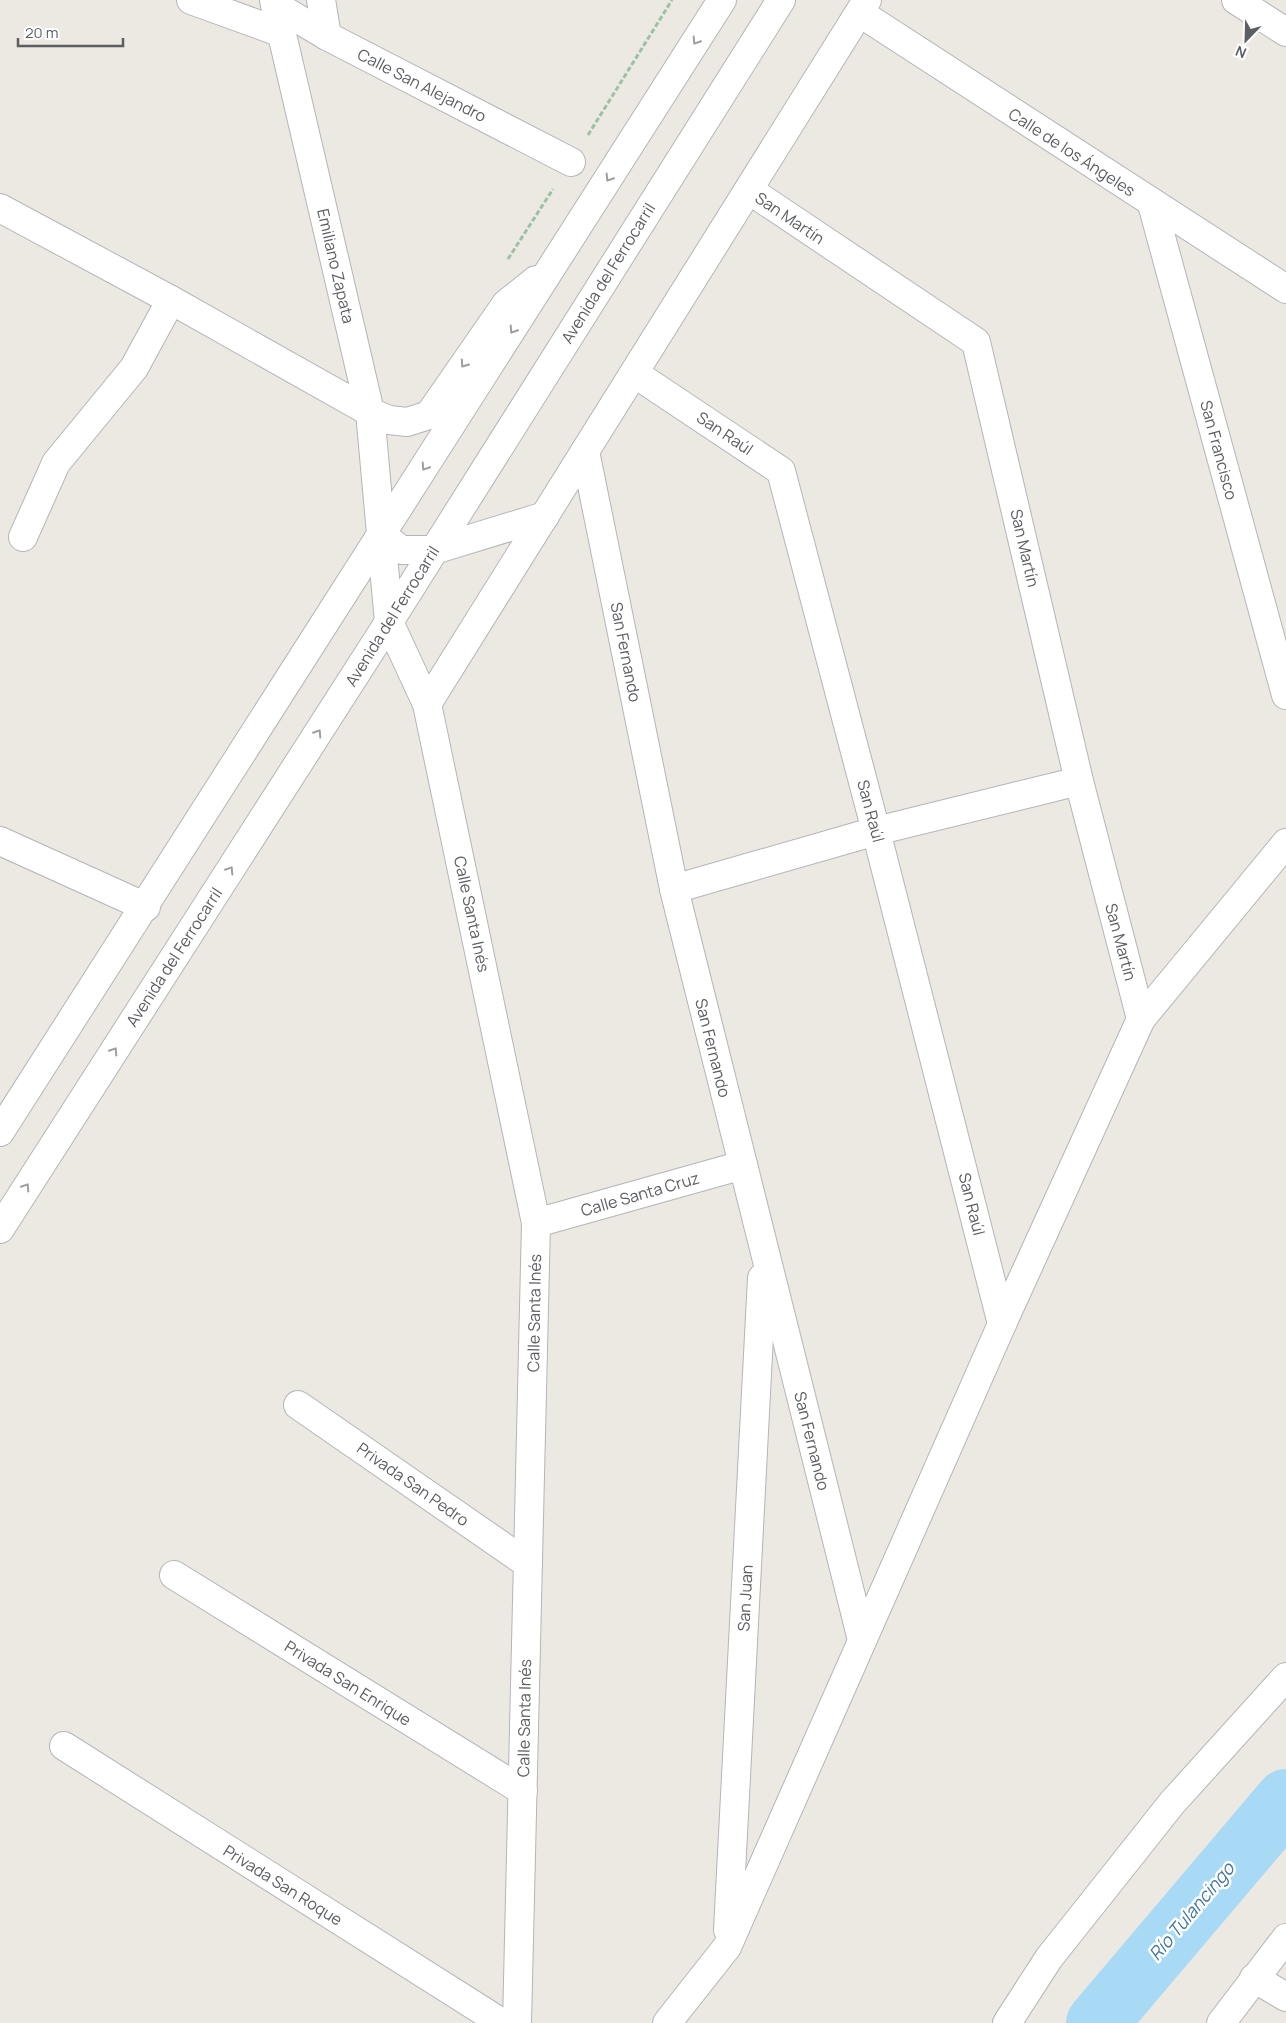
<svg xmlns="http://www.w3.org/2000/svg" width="1286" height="2023" font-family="Manrope,sans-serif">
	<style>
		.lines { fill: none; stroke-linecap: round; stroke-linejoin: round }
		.river { stroke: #a8daf6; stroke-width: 62 }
		.minor-casing { stroke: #b3b5b8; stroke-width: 30 }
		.path { stroke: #9bc2a3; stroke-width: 3; stroke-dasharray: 5 2.5; stroke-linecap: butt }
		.minor { stroke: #fff; stroke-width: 28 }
		.oneway { stroke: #9d9ea1 }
		.labels { text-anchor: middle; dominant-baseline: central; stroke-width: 5; stroke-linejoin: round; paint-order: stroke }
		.street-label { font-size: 16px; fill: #5b5e62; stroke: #fff }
		.water-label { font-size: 18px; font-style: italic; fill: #45769e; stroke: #fff }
	</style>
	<rect width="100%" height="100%" fill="#ece9e2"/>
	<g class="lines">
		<polyline class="river" points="1097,2023 1286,1800"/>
		<g class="minor-casing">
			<g id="minor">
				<polyline points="191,0 282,33"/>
				<polyline points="274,0 370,412 389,622 427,704 536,1223 517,2023"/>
				<polyline points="321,0 327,36"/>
				<polyline points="1236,0 1286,32"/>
				<polyline points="275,5 327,36 571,162"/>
				<polyline points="860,13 1286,289"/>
				<polyline points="749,190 976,342 1079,781 1141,1019"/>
				<polyline points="1152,204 1286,695"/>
				<polyline points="0,208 171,300 370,412 389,420 407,422 429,415 506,304 536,280"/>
				<polyline points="634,373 781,471 876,831 1002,1324"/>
				<polyline points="585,451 674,889 862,1640"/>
				<polyline points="381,534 401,550 434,550 545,516"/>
				<polyline points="23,537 56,463 134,368 171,300"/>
				<polyline points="427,704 867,0"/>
				<polyline points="0,841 146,907"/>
				<polyline points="674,889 876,831 1079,781"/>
				<polyline points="0,1132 722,0"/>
				<polyline points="536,1223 743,1165"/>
				<polyline points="0,1229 389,622 781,0"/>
				<polyline points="298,1405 528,1564"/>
				<polyline points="174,1575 523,1791"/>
				<polyline points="64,1746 502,2023"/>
				<polyline points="728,1930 762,1278"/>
				<polyline points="1254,1978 1286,1997"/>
				<polyline points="667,2023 727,1947 1002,1324 1141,1019 1286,843"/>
				<polyline points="1007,2023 1049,1958 1172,1803 1286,1677"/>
				<polyline points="1221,2023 1286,1938"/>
			</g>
		</g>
		<g class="path">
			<polyline points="588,135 672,0"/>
			<polyline points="508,259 553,189"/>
		</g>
		<use href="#minor" class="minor"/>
	</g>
	<defs><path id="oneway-chevron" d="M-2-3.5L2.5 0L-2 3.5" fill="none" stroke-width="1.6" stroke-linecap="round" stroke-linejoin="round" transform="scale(1.25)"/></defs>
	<g class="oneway">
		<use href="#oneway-chevron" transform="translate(696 41) rotate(123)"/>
		<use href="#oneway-chevron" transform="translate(609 178) rotate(122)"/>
		<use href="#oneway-chevron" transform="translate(513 330) rotate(123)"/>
		<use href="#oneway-chevron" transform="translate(464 364) rotate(125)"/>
		<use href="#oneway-chevron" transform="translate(425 467) rotate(123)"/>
		<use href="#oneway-chevron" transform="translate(318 733) rotate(-57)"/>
		<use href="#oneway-chevron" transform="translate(230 870) rotate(-57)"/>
		<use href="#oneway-chevron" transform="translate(114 1051) rotate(-57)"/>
		<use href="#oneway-chevron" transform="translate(26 1187) rotate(-57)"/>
	</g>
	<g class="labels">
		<g class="street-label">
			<text transform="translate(422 85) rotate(27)">Calle San Alejandro</text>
			<text transform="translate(1072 152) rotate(33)">Calle de los Ángeles</text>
			<text transform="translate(790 218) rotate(34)">San Martín</text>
			<text transform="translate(336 266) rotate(77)">Emiliano Zapata</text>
			<text transform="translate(608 273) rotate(-58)">Avenida del Ferrocarril</text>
			<text transform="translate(725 433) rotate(34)">San Raúl</text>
			<text transform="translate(1219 450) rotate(75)">San Francisco</text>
			<text transform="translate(1025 548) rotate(77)">San Martín</text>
			<text transform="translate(392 616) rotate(-58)">Avenida del Ferrocarril</text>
			<text transform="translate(626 652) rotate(79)">San Fernando</text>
			<text transform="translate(871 811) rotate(75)">San Raúl</text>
			<text transform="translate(472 914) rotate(78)">Calle Santa Inés</text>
			<text transform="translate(1121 942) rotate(75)">San Martín</text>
			<text transform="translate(174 957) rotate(-57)">Avenida del Ferrocarril</text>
			<text transform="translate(713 1048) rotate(76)">San Fernando</text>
			<text transform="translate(640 1194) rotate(-16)">Calle Santa Cruz</text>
			<text transform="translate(972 1204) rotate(76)">San Raúl</text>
			<text transform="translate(534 1313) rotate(-89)">Calle Santa Inés</text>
			<text transform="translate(812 1441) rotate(76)">San Fernando</text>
			<text transform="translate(413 1484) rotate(35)">Privada San Pedro</text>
			<text transform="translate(745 1598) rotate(-87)">San Juan</text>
			<text transform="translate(348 1683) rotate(32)">Privada San Enrique</text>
			<text transform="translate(524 1718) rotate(-89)">Calle Santa Inés</text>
			<text transform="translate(283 1885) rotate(32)">Privada San Roque</text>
		</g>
		<g class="water-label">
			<text transform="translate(1191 1911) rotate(-50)">Río Tulancingo</text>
		</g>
	</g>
	<g transform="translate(1246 40) rotate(203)" stroke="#ffffff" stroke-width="4" paint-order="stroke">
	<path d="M0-4L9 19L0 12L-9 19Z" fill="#5b5e62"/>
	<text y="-8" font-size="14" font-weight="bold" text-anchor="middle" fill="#5b5e62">N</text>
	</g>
	<path d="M18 38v8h105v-8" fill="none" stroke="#5b5e62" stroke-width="2.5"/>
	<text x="25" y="38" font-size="15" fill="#5b5e62" stroke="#ffffff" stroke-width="4" paint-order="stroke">20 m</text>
</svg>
